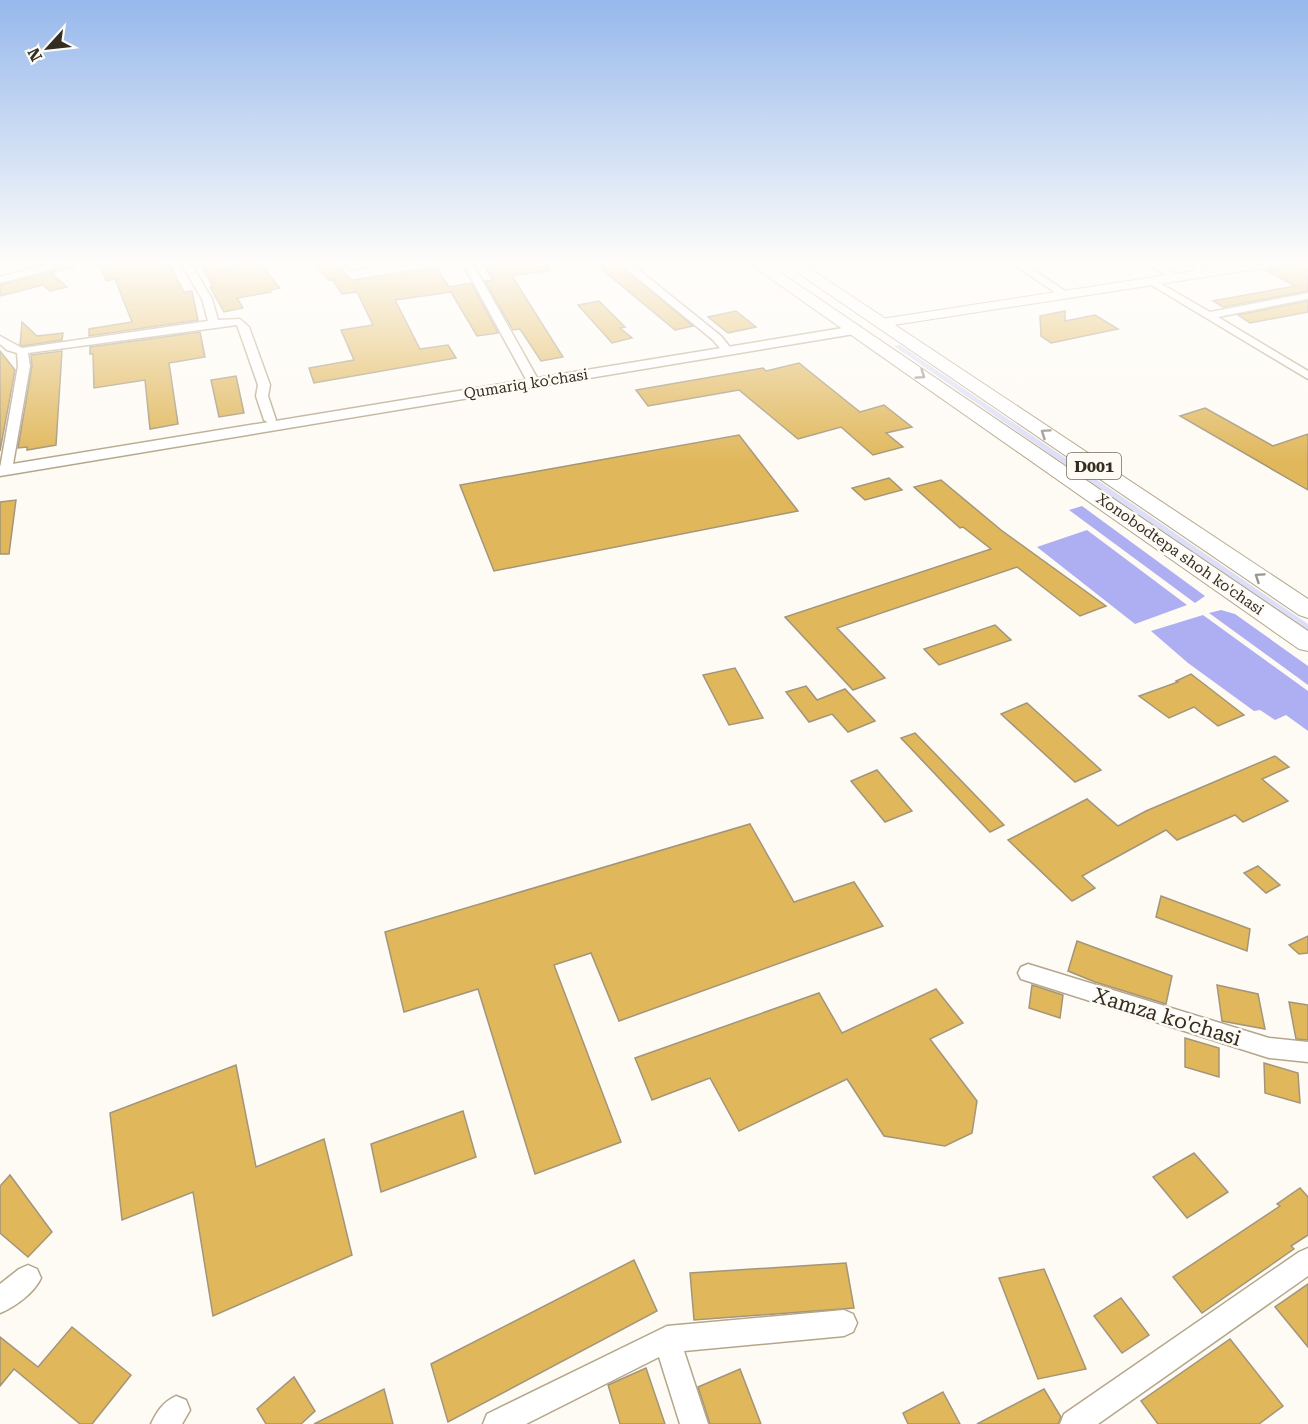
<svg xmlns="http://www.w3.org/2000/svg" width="1308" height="1424" font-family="'Roboto Serif',serif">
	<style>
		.green { fill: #dddef7 }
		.forest { fill: #aeaff3 }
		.building { fill: #e0b75b; stroke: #a39579; stroke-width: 1.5 }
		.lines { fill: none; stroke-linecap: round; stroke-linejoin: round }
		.minor-casing { stroke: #b4a68a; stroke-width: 3 }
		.tertiary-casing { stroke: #b4a68a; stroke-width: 2 }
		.secondary-casing { stroke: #b4a68a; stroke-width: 3 }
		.trunk-casing { stroke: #b4a68a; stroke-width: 2 }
		.minor { fill: #fff; fill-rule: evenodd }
		.tertiary { fill: #fff; fill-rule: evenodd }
		.secondary { fill: #fff; fill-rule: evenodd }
		.trunk { fill: #fff; fill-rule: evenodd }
		.oneway { stroke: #9a9690 }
		.labels { text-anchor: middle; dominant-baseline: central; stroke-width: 5; stroke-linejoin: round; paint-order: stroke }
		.far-street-label { font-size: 15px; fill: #342e22; stroke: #fefbf5 }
		.shield { fill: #fefbf5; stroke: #716c61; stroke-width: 1.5 }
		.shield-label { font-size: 16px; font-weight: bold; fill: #342e22 }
		.near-street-label { font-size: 21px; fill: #342e22; stroke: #fefbf5 }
	</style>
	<rect width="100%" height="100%" fill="#fefbf5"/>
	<polygon class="green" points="900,345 1308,624 1308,633 894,346"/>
	<g class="forest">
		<polygon points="1082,506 1205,596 1195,603 1069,510"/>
		<polygon points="1087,530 1187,605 1135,624 1037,547"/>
		<polygon points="1221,610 1235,614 1308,666 1308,685 1209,613"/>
		<polygon points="1203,615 1308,691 1308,731 1286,715 1275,720 1260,710 1254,711 1188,663 1151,631"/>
	</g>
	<g class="building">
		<polygon points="51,262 73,262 74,267 51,273 67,287 50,291 43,285 0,296 0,285 54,271 57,267"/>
		<polygon points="98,262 168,262 184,292 192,291 198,320 89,336 89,329 132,322 115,279 106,281"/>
		<polygon points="200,262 220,262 221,270 259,262 280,288 270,290 271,292 237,298 243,308 224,312 210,287 213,287"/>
		<polygon points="325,262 334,262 352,280 436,267 449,287 471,283 498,333 477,336 451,292 395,300 420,349 448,345 456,358 314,383 309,368 354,360 341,330 373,325 357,292 342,294 333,280 329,280 315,266 326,264"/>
		<polygon points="482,262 549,262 550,270 512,276 563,357 541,361 520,329 513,330 485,281 493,280"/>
		<polygon points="593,262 616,262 693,326 675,330"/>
		<polygon points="1308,263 1308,291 1223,307 1213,301 1295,286 1266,270"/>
		<polygon points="599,301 625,327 620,328 632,338 612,343 578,305"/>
		<polygon points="1308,301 1308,312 1250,323 1238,315"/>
		<polygon points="736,311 756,327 728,333 708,317"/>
		<polygon points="1065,311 1065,321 1095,315 1118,329 1051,343 1041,336 1040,316"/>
		<polygon points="22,322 37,336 63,333 62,340 22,346 20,345"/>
		<polygon points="200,332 205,357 169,363 178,424 150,429 145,380 94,388 93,354 90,354 90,347"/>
		<polygon points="0,351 15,370 0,451"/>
		<polygon points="62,351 56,445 27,450 27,447 18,448 32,366 31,355"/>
		<polygon points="799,363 860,412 884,405 912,427 886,433 903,447 873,455 841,427 798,439 739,390 648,406 636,390 763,368 766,371"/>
		<polygon points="236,376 244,413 219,417 211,380"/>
		<polygon points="1205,408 1273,446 1308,434 1308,490 1180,416"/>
		<polygon points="739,435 798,511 494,571 460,485"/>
		<polygon points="889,478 902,490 865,500 852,488"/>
		<polygon points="941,480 1001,530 1106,606 1080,616 1017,567 837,628 885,678 853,690 785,617 991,549 963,527 960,528 914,487"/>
		<polygon points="16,500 9,554 0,554 0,502"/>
		<polygon points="995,625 1011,640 939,665 924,649"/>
		<polygon points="735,668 763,718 729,725 703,675"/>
		<polygon points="1191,674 1244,715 1218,726 1194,707 1169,718 1139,696 1178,682 1176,681"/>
		<polygon points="806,686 817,700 845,689 875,721 848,732 832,714 809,722 786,692"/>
		<polygon points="1027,703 1101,770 1075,782 1001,714"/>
		<polygon points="915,733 1004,825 990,832 901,738"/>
		<polygon points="1275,756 1289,767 1262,779 1288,801 1243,822 1235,815 1177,840 1166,830 1082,876 1095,888 1072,901 1008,840 1087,799 1118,826 1146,811"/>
		<polygon points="877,770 912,811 885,822 851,781"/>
		<polygon points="750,824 794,902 854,882 883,926 619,1021 591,953 554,965 621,1142 535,1174 478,989 404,1012 385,932"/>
		<polygon points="1258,866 1280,885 1266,893 1244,873"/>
		<polygon points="1161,896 1250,929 1247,951 1156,917"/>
		<polygon points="1308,936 1308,953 1299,954 1289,945"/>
		<polygon points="1077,941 1172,976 1166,1004 1095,982 1068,971"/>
		<polygon points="1032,985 1063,995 1060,1018 1029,1008"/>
		<polygon points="1217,985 1258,994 1265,1029 1222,1021"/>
		<polygon points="936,989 963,1023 930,1039 977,1101 972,1133 945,1146 884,1136 847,1079 739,1131 710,1078 652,1100 635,1058 819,993 842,1033"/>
		<polygon points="1289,1002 1308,1005 1308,1040 1296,1039"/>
		<polygon points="1185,1038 1219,1048 1219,1077 1185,1067"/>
		<polygon points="1264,1063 1298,1073 1300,1103 1265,1093"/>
		<polygon points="236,1065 256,1167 324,1139 352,1255 213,1316 193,1192 122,1220 110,1113"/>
		<polygon points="463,1111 476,1157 381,1192 371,1144"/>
		<polygon points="1194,1153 1228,1192 1187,1218 1153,1177"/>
		<polygon points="10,1175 52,1232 28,1257 0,1233 0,1186"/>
		<polygon points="1300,1188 1308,1197 1308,1235 1291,1246 1294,1249 1202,1313 1173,1277 1280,1206 1277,1204"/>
		<polygon points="634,1260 657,1311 448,1422 431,1364"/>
		<polygon points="846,1263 854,1308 694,1320 690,1273"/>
		<polygon points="1044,1269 1086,1369 1038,1379 999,1278"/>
		<polygon points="1308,1284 1308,1347 1275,1307"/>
		<polygon points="1121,1298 1149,1335 1122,1353 1094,1316"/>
		<polygon points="72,1327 131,1375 92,1424 80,1424 14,1369 0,1386 0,1337 38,1367"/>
		<polygon points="1230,1339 1283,1406 1259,1424 1158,1424 1141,1401"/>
		<polygon points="646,1368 665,1424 620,1424 608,1385"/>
		<polygon points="740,1369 761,1424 710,1424 698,1387"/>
		<polygon points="294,1377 315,1411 301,1424 266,1424 257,1409"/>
		<polygon points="384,1389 393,1424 314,1424"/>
		<polygon points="1044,1389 1061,1417 1058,1424 977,1424"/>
		<polygon points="943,1392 960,1424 908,1424 903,1413"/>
	</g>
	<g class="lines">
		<g class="minor-casing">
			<g id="minor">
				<polygon points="180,262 190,262 212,299 218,320 240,319 249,327 270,385 268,396 276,420 274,423 270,424 264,420 256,396 258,385 237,325 28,353 30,366 12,470 6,474 2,473 0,468 18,366 17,353 7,350 0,344 0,336 22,348 208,321 202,299"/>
				<polygon points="341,262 387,262 352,270"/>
				<polygon points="462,262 472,262 540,383 538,385 530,385 528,383"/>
				<polygon points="618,262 629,262 721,336 733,351 732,353 724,353 713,340"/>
				<polygon points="1010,262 1022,262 1071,295 1062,297"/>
				<polygon points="1144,262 1156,262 1180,277 1172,279"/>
				<polygon points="1189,262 1199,262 1206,273 1204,275 1198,275"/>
				<polygon points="50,264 55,267 53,269 0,283 0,277"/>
				<polygon points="1151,278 1210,312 1308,293 1308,299 1218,317 1308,371 1308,379 1148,283 1146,281"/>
				<polygon points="1028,964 1269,1038 1308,1042 1308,1062 1269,1058 1021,979 1018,973 1021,967"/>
				<polygon points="1308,1248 1308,1276 1098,1424 1060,1424 1064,1414 1299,1252"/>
				<path d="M28,1265l9,4 4,9c-7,15 -26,29 -41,35v-29l19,-15z"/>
				<polygon points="844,1310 853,1314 857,1323 853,1332 844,1336 684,1351 708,1424 680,1424 659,1357 526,1424 483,1424 487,1414 667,1326"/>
				<path d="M176,1396l10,4 4,10 -8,14h-31c6,-13 12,-22 25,-28z"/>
			</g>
		</g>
		<g class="tertiary-casing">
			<polygon id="tertiary" points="1252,262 1282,262 1276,266 881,327 874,323 881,319"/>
		</g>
		<g class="secondary-casing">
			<polygon id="secondary" points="855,326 860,327 862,330 860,333 0,476 0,466"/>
		</g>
		<g class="trunk-casing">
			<g id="trunk">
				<polygon points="747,262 765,262 1308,631 1308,651 1299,649"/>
				<polygon points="782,262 800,262 1308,599 1308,618 1299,615"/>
			</g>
		</g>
		<use href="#minor" class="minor"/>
		<use href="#tertiary" class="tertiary"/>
		<use href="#secondary" class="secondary"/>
		<use href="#trunk" class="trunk"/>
	</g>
	<defs><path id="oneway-chevron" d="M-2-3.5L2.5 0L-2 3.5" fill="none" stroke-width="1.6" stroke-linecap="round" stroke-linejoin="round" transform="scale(1.5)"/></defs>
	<g class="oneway">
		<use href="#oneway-chevron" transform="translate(921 375) rotate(35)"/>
		<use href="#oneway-chevron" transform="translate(1045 433) rotate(-146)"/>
		<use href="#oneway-chevron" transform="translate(1259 577) rotate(-146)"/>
	</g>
	<linearGradient id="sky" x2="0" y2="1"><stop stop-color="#96b8ec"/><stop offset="0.57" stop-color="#fffdfa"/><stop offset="1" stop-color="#fffdfa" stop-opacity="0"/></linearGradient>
	<rect width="1308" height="461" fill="url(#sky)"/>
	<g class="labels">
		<g class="far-street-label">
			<text transform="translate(526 384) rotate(-9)">Qumariq ko'chasi</text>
			<text transform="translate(1180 554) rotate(35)">Xonobodtepa shoh ko'chasi</text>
		</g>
		<rect class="shield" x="1067" y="453" width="54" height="26" rx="4.5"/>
		<g class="shield-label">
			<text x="1094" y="466">D001</text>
		</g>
		<g class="near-street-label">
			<text transform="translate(1167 1017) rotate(17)">Xamza ko'chasi</text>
		</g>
	</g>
	<g transform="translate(48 48) rotate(243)" stroke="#fefbf5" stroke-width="4.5" paint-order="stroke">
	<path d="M0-4.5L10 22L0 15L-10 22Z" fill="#342e22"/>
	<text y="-9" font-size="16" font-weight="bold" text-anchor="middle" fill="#342e22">N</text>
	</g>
</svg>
